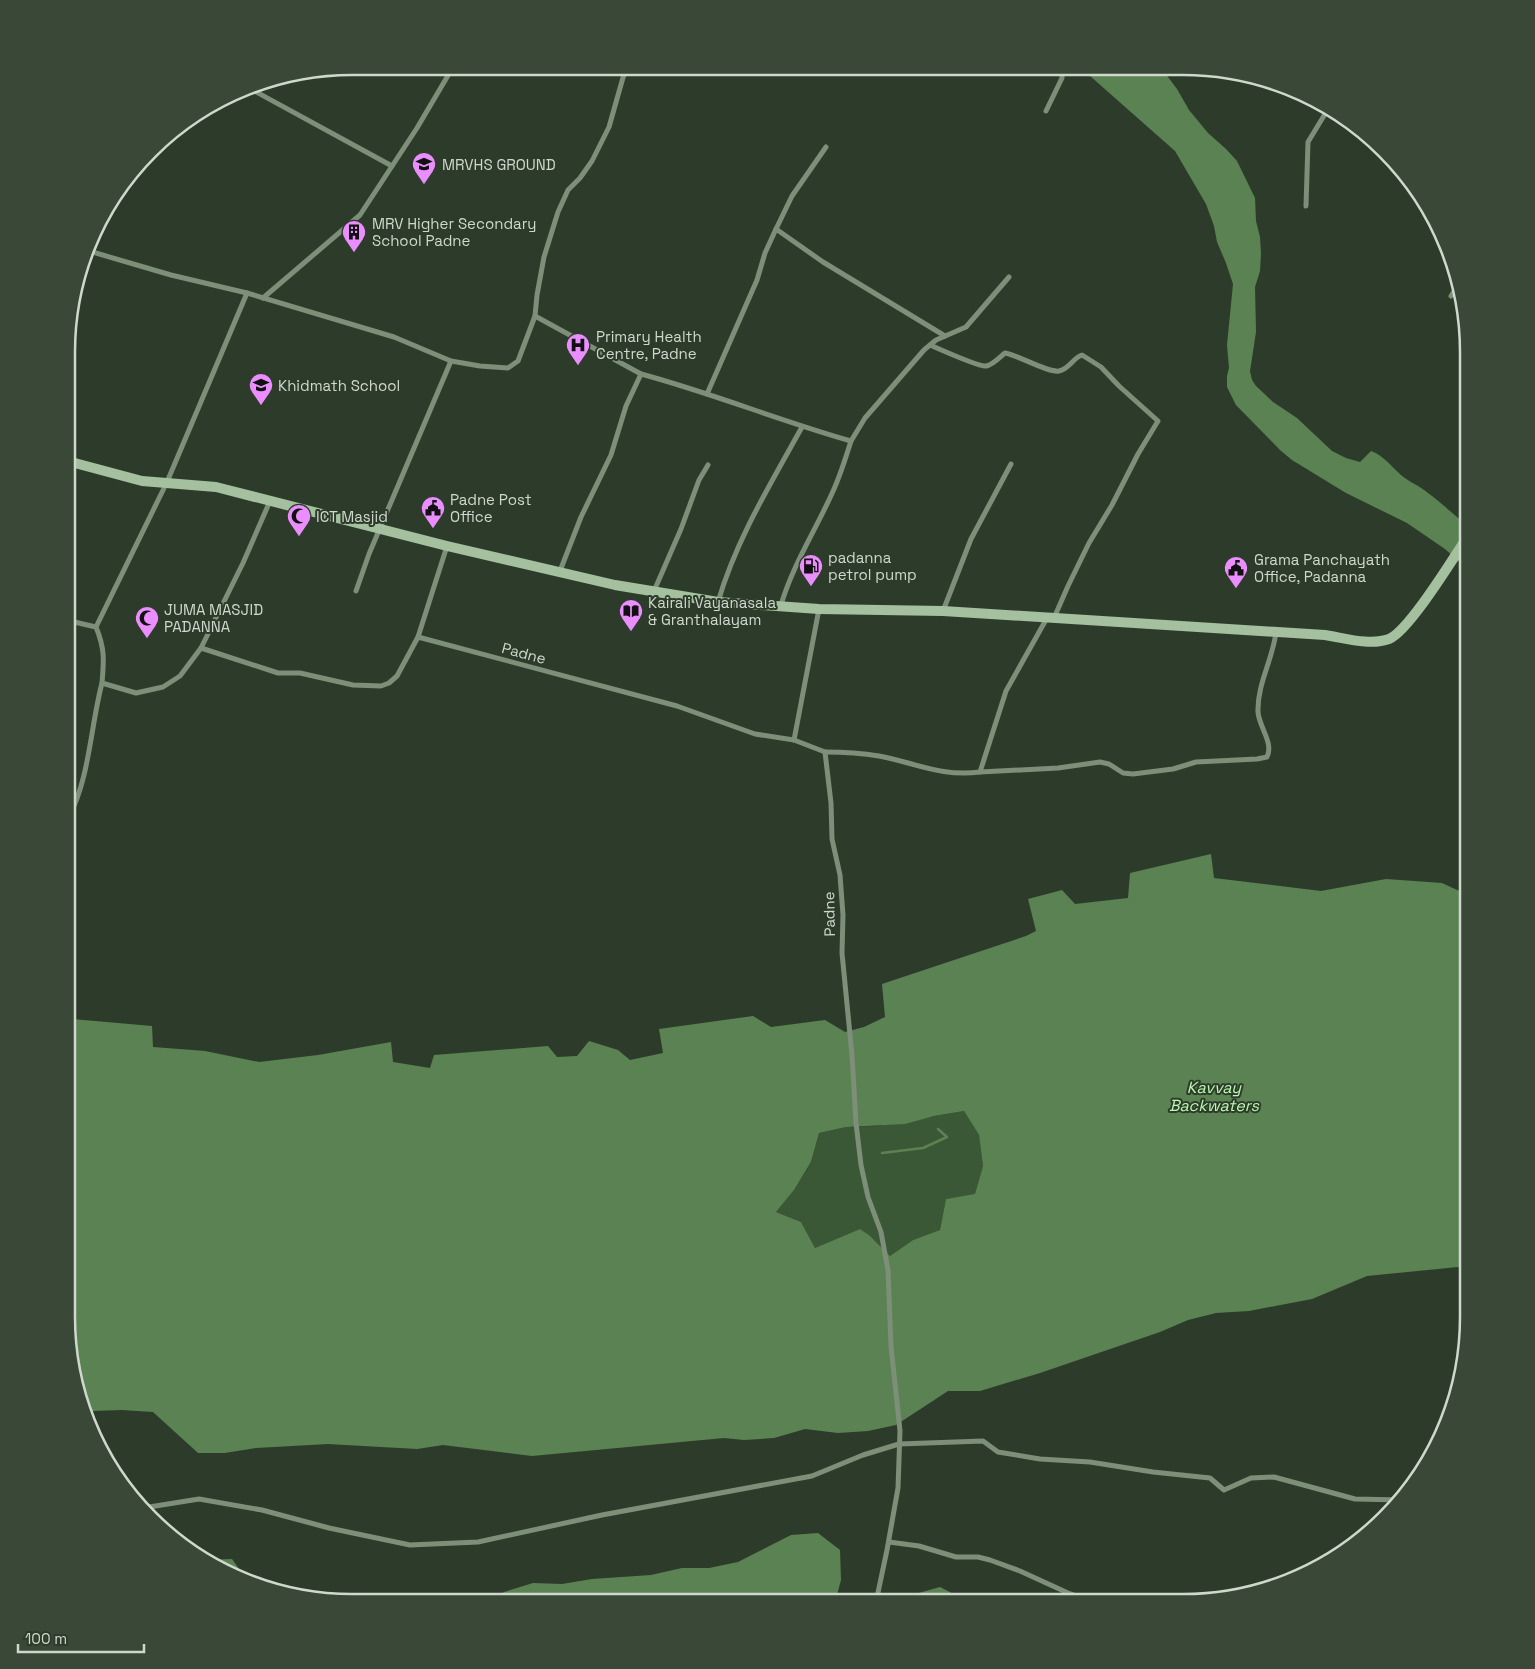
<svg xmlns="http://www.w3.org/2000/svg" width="1535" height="1669" font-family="'Space Grotesk',sans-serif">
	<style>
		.green { fill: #3b5836 }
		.water { fill: #5b8253; fill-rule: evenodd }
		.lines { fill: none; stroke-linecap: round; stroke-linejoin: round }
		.stream { stroke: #5b8253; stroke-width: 2.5 }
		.minor { stroke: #7d8e79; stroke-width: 5 }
		.secondary { stroke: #a4c09e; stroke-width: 10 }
		.labels { text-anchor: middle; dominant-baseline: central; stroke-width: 4; stroke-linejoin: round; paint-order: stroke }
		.poi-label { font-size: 15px; fill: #cfd8cd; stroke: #2d3c2a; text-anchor: start }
		.street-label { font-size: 15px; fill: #cfd8cd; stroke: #2d3c2a }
		.water-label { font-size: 16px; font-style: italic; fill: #bcf8b0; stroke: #2d3c2a }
		.rim { fill: none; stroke: #cfd8cd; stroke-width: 2.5 }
	</style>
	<rect width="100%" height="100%" fill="#2d3c2a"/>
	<polygon class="green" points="964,1111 979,1135 983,1166 975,1195 946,1199 940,1230 913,1240 890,1256 869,1235 860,1229 815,1248 801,1222 776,1212 794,1190 811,1163 819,1133 846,1127 877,1126"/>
	<g class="water">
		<path d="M1081,68l81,1 15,20 12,21 19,23 18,16 11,12 18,37 1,23 4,16 1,17 -1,17 -5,16 1,45 -6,39 2,9 4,6 17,16 24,16 35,33 14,7 14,4 11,-11c13,5 20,15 30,24 8,7 19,11 27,18 14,10 26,23 40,32v45l-23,-21 -38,-26 -61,-30 -54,-33 -12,-10 -44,-45 -9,-18v-11l2,-8 -2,-23 6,-61 -7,-21 -9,-21 -3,-16 -8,-22 -31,-53z"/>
		<path d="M1211,854l3,24 107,13 65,-12 56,4 26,12v371l-101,10 -55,23 -63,12 -33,2 -28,7 -28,12 -120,41 -60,18h-32l-52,34 -28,6 -30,2 -33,-4 -31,9 -30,2 -20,-2 -192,18 -89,-11 -26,4 -89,-5 -72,4 -31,5h-27l-45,-41 -31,-2 -31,1 -10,-2 -14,-74 1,-300 6,-1 -2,-15 80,7 1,21 52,4 54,11 59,-7 73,-13 2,20 37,6 4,-13 114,-9 9,11 20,-1 12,-15 29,9 12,10 33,-7 -4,-24 94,-13 18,11 54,-7 20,12 19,-5 21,-10 -3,-33 144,-48 10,-5 -8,-32 34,-9 13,14 53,-6 2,-25zM964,1111l15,24 4,31 -8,28 -29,5 -6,31 -27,10 -23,16 -21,-21 -9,-6 -45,19 -14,-26 -25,-10 18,-22 17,-28 8,-29 27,-6 59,-3 29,-8z"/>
		<polygon points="818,1533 840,1550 841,1580 835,1602 490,1602 504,1592 533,1583 562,1584 592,1579 651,1575 682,1568 709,1568 738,1562 791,1535"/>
		<polygon points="232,1559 247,1580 209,1565 203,1560"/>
		<polygon points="940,1587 969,1602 899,1602 901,1598"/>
		<polygon points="394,1598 421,1602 452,1600 459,1602 333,1602"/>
	</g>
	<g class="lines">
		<polyline class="stream" points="882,1153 923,1148 947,1137 938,1129"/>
		<g class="minor">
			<polyline points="249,88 392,166"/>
			<polyline points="254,91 258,82"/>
			<polyline points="1046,111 1062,78 1062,68"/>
			<polyline points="1306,206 1308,142 1325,114 1327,105"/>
			<polyline points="776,229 823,262 945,336"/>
			<polyline points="89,251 171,275 247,293 394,337 451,361 480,366 508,368 518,361 535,316 537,295 544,257 558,212 568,190 580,178 592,161 609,127 626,67"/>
			<polyline points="1451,296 1458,285"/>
			<polyline points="263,298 360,215 417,128 453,67"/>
			<polyline points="535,316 641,374 626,406 611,455 581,517 560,571"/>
			<path d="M930,345c9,4 50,22 56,21 7,-1 14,-9 19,-13 13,2 43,20 54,18 10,-2 14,-13 23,-16l19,12 18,19 39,35 -20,33 -26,51 -23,38 -21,43 -14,32"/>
			<path d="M641,374c71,19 139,47 210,67l14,-23 59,-68 12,-10 30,-13 43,-50"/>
			<polyline points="707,394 757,280 765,253 776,229 792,196 826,147"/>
			<polyline points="356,591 369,554 451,361"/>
			<polyline points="654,591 681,529 699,480 708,465"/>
			<path d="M718,602c18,-62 53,-119 84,-175"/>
			<path d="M781,605c12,-41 36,-77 53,-116 7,-16 12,-32 17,-48"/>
			<polyline points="943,611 971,539 1011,464"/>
			<path d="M70,621l26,6c9,22 8,33 6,56l34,10 27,-6 17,-11 21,-28 77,25h22l53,12 28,1 8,-3 8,-7 21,-39 259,69 78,28 39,6 31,12 6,51 1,36 8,36 3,40 -1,38 10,102 4,68 5,42 7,32 13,35 7,38 3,76 9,85 -2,57 -11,62 -11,52"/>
			<polyline points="96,627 167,482 247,293"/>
			<polyline points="418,637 447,546"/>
			<polyline points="201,648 243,563 270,501"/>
			<polyline points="794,740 819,609"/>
			<path d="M825,752c18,0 36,1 54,4 37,7 62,21 101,16l26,-81 41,-73"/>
			<path d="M980,772l78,-4 42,-6 9,2 14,9 10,1 40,-5 23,-7 61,-3 10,-2c7,-14 -8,-30 -9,-45 -1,-28 15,-53 18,-80"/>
			<path d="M69,816c20,-35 22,-92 33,-133"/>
			<polyline points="143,1508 199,1499 262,1510 329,1528 410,1545 478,1542 602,1515 812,1476 863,1455 899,1444 983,1441 998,1452 1040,1459 1090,1462 1153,1472 1210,1478 1224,1490 1251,1478 1274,1477 1355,1499 1402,1500"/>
			<polyline points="889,1542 919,1546 956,1557 978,1557 990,1560 1020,1571 1068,1593 1094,1602"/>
		</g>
		<path class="secondary" d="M71,462l71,19 74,6 231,59 168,39 103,17 101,7 124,2 382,24c20,3 45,11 64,4 20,-8 65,-82 79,-103"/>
	</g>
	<defs>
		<g id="school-pin" transform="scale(1.25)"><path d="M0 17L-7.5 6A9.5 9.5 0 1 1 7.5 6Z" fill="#ea8dfd" stroke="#2d3c2a"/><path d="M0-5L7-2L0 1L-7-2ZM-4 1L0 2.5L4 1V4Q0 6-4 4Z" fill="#111"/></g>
		<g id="building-pin" transform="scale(1.25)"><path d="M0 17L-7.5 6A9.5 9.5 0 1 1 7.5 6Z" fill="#ea8dfd" stroke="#2d3c2a"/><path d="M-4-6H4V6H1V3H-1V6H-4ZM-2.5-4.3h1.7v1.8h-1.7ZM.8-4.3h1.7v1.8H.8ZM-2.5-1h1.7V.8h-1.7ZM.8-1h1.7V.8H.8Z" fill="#111"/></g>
		<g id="hospital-pin" transform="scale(1.25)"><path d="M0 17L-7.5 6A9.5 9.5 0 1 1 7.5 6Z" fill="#ea8dfd" stroke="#2d3c2a"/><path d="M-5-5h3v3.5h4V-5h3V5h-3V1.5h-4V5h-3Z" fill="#111"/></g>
		<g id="civic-pin" transform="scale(1.25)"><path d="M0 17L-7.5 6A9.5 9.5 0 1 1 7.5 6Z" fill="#ea8dfd" stroke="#2d3c2a"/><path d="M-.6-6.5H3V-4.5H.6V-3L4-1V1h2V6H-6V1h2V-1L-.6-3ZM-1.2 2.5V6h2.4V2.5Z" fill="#111"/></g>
		<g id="mosque-pin" transform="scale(1.25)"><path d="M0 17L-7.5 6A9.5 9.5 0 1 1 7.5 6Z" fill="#ea8dfd" stroke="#2d3c2a"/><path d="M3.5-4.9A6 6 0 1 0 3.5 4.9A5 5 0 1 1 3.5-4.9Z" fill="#111"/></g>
		<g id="fuel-pin" transform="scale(1.25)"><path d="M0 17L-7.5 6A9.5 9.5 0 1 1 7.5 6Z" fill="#ea8dfd" stroke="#2d3c2a"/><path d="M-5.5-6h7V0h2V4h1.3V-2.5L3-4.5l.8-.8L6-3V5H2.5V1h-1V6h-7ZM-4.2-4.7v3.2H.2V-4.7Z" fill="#111"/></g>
		<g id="library-pin" transform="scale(1.25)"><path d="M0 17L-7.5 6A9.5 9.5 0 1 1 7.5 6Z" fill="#ea8dfd" stroke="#2d3c2a"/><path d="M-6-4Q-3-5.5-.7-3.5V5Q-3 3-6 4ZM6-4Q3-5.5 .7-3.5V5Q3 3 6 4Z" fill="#111"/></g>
	</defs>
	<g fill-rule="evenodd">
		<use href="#school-pin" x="424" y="164"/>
		<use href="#building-pin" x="354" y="232"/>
		<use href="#hospital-pin" x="578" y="345"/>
		<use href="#school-pin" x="261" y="385"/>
		<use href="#civic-pin" x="433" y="508"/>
		<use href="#mosque-pin" x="299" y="516"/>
		<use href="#fuel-pin" x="811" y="566"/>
		<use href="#civic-pin" x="1236" y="568"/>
		<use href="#library-pin" x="631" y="611"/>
		<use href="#mosque-pin" x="147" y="618"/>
	</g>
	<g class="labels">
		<g class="poi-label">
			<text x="442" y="164">MRVHS GROUND</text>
			<text x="372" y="223">MRV Higher Secondary<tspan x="372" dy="17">School Padne</tspan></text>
			<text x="596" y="336">Primary Health<tspan x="596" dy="17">Centre, Padne</tspan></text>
			<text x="278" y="385">Khidmath School</text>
			<text x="450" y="499">Padne Post<tspan x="450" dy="17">Office</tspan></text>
			<text x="316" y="516">ICT Masjid</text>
			<text x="828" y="557">padanna<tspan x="828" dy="17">petrol pump</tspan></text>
			<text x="1254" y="559">Grama Panchayath<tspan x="1254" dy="17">Office, Padanna</tspan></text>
			<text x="648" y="602">Kairali Vayanasala<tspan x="648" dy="17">&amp; Granthalayam</tspan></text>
			<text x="164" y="609">JUMA MASJID<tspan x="164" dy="17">PADANNA</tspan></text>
		</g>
		<g class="street-label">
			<text transform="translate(524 653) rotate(15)">Padne</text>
			<text transform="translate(829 914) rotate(-91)">Padne</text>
		</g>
		<g class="water-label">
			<text x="1214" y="1087">Kavvay<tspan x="1214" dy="18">Backwaters</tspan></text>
		</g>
	</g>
	<path d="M0 0H1535V1669H0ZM352 75H1183A277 277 0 0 1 1460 352V1317A277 277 0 0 1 1183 1594H352A277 277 0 0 1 75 1317V352A277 277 0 0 1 352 75Z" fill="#3a4837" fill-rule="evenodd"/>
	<path class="rim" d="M352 75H1183A277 277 0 0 1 1460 352V1317A277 277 0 0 1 1183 1594H352A277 277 0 0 1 75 1317V352A277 277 0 0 1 352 75Z"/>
	<path d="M18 1644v8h126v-8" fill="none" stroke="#cfd8cd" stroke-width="2.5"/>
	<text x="25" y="1644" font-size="15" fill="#cfd8cd" stroke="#2d3c2a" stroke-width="4" paint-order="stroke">100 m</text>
</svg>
